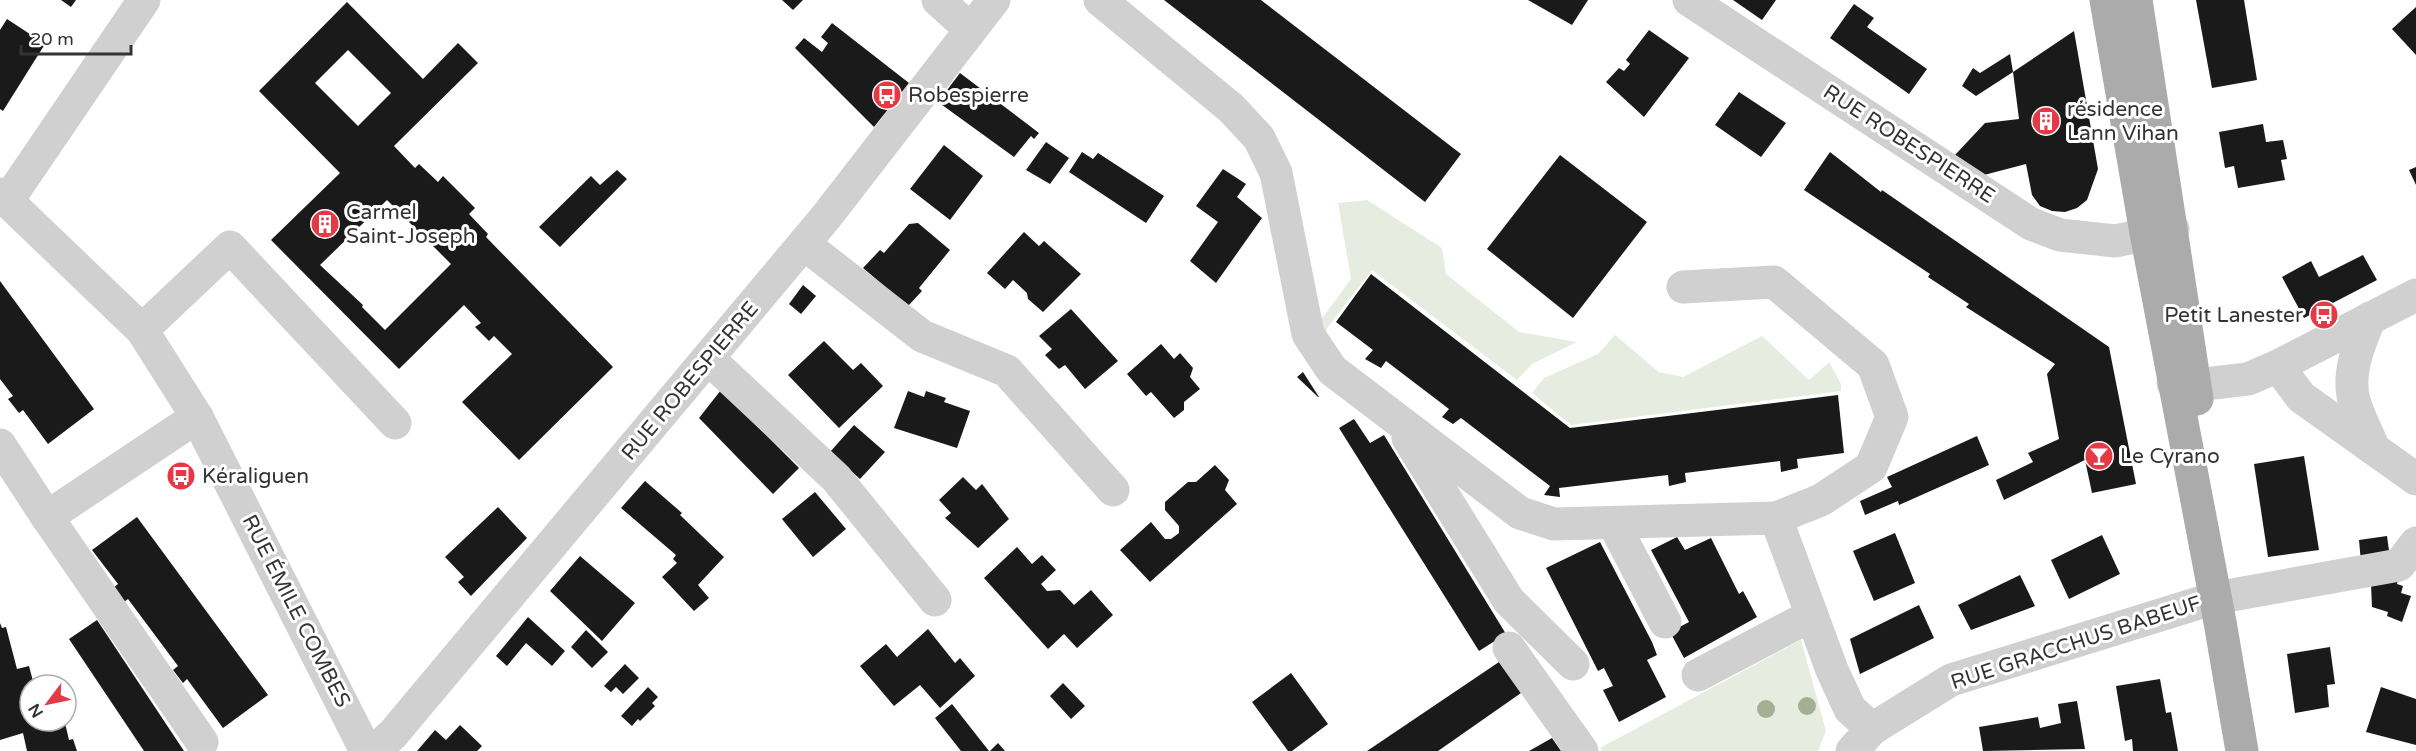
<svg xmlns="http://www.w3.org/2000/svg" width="2416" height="751" font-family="'Varela Round',sans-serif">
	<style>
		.green { fill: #e6ecdf }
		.building { fill: #1a1a1a; fill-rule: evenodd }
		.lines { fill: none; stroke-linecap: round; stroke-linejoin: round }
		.minor { stroke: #d0d0d0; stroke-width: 33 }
		.major { stroke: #ababab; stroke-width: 33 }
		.tree { fill: #a2b095 }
		.labels { text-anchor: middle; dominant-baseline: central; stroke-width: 6; stroke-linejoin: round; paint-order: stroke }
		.poi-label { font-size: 21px; fill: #333; stroke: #fff; text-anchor: start }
		.street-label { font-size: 21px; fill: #333; stroke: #fff }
	</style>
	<rect width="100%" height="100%" fill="#fff"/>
	<g class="green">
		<polygon points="1367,200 1442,248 1446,274 1519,332 1577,342 1532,364 1517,380 1372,270 1325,331 1317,325 1351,279 1338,203"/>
		<polygon points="1615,335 1659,372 1683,377 1762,336 1809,380 1829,362 1841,384 1841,391 1571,425 1532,393 1544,378 1598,354"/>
		<polygon points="1801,640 1826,731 1818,751 1602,751 1600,748"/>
	</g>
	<g class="building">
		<polygon points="61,0 76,0 71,7"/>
		<polygon points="782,0 803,0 793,10"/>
		<polygon points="1164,0 1261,0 1461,154 1425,202"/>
		<polygon points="1528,0 1588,0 1572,25"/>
		<polygon points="1733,0 1776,0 1762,20"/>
		<polygon points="2196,0 2244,0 2257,80 2212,88"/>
		<path d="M347,2l76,77 35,-36 20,20 -84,83 21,22 4,-4 19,18 5,-6 32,32 -6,6 19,20 -2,3 127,130 -94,93 -57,-58 50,-48 -18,-18 -5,5 -14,-14 6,-4 -17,-18 -65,64 -128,-129 69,-67 -81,-82zM348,50l43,43 -33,33 -43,-43zM387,200l64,64 -66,66 -23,-23 1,-2 -43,-40z"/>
		<polygon points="1854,4 1874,18 1867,27 1927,69 1909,94 1830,38"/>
		<polygon points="2416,7 2416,55 2392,29"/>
		<polygon points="7,19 45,44 3,111 0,109 0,30"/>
		<polygon points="832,23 909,83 874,127 795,48 804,38 822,52 828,43 821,37"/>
		<polygon points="1649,30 1689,58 1644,117 1606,82 1619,68 1624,71 1630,64 1626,60"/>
		<polygon points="2074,31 2098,169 2087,200 2077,208 2065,212 2052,211 2040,206 2032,195 2026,164 1984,175 1955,155 1985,123 2019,119 2013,72"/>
		<polygon points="2010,54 2013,72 1976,96 1962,86 1973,68 1980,73"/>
		<polygon points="960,73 1039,133 1034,139 1031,136 1014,157 938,102"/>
		<polygon points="1739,92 1786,123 1761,157 1715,125"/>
		<polygon points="2263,124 2266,142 2283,140 2287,159 2281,160 2285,180 2238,188 2234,166 2225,168 2219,132"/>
		<polygon points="1046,142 1069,158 1050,184 1026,170"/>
		<polygon points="944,145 983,176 950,220 910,189"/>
		<polygon points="1082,152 1093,159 1098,153 1164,196 1146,223 1069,172"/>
		<polygon points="1830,152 1881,192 1882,190 2109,347 2136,484 2092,493 2085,460 2004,500 1996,480 2033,462 2028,453 2059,439 2047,374 2055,364 1966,307 1969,304 1928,277 1930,274 1804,190"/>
		<polygon points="1560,155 1647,222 1573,318 1487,249"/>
		<polygon points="2416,167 2416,185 2409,170"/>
		<polygon points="1223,169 1246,184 1237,197 1262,218 1216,283 1190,261 1218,222 1196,206"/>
		<polygon points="617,170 627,179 560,247 539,227 591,176 600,185"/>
		<polygon points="918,223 950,250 919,288 922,291 908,306 863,268 880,250 884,253 909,224"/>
		<polygon points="1024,232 1039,246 1044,241 1081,274 1043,312 1028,299 1027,293 1013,280 1005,289 987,273"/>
		<polygon points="2363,255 2377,280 2304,318 2282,277 2311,261 2319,277"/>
		<polygon points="1371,274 1570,428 1838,395 1844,453 1797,459 1798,468 1781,472 1780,461 1685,473 1686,482 1669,486 1668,475 1559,488 1560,497 1544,495 1550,486 1461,418 1453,424 1442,417 1449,409 1386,361 1381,368 1365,359 1373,350 1336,322"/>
		<polygon points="0,281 94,409 48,444 23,410 19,413 8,399 13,396 0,379"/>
		<polygon points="803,285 816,296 801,314 789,304"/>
		<polygon points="1071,309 1118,361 1085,389 1065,365 1059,369 1045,355 1052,349 1039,336"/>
		<polygon points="824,341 853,370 861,363 883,386 839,428 788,375"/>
		<polygon points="1161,344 1174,359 1180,353 1193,368 1190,377 1200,389 1184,402 1184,410 1174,418 1151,392 1146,396 1127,374"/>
		<polygon points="1303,372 1319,397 1318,397 1297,377"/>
		<polygon points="721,390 799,468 773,494 699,418"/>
		<polygon points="908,391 924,397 926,391 946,398 944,402 970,411 957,448 894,428"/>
		<polygon points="1354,419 1370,443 1384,435 1506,634 1479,651 1339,428"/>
		<polygon points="854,425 885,452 860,479 830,452"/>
		<polygon points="1977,436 1989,465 1899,505 1898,501 1865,515 1860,501 1892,487 1887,477"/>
		<polygon points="2304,456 2319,550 2268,557 2254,464"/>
		<polygon points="1215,465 1229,480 1225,490 1237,504 1150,582 1120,550 1151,522 1165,539 1171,539 1179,533 1179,526 1165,510 1165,502 1188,482 1196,482"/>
		<polygon points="963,477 976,490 982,484 1009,519 978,548 945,518 951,513 939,500"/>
		<polygon points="645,481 682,513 680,515 724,557 698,585 709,598 694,611 662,577 677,563 673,559 676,555 621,508"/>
		<polygon points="815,492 846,529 813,557 782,519"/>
		<polygon points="498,507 527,538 471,596 458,582 464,577 445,557"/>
		<polygon points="137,517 268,695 223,728 187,679 183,683 173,670 178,666 128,599 124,602 113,588 118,584 92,550"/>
		<polygon points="1895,533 1915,583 1874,601 1853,551"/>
		<polygon points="2102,535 2120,574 2069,599 2051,560"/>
		<polygon points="2387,536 2390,558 2361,562 2359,540"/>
		<polygon points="1677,537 1685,550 1711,538 1739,594 1743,591 1757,617 1684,658 1670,632 1689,622 1651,550"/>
		<polygon points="1600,542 1652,642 1657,655 1647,660 1666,697 1619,722 1603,690 1613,686 1604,668 1598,671 1546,568"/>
		<polygon points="1017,547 1032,564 1042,555 1056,570 1041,584 1047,591 1060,590 1074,605 1091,590 1113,615 1077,648 1064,634 1048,649 984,578"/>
		<polygon points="580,556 635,603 602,641 550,591"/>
		<polygon points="2020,575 2035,606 1971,630 1958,605"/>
		<polygon points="2398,580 2397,584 2403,586 2401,593 2411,596 2402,622 2387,616 2388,612 2372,607 2371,584"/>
		<polygon points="1919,605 1934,638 1860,674 1850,639"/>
		<polygon points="528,617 565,651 552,666 526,643 507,666 496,656"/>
		<polygon points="97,620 184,751 144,751 69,639"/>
		<polygon points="0,623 2,628 6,627 17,669 29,666 34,685 30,685 30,721 39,721 41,729 65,723 69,740 73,739 77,751 27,751 23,733 0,740"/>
		<polygon points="928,629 955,663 960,658 975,676 940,708 920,685 894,706 860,666 886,644 897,657"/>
		<polygon points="586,630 608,652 592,668 571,647"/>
		<polygon points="2330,647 2335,684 2327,685 2329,707 2295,713 2287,654"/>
		<polygon points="1499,662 1521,693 1438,751 1367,751"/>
		<polygon points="625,664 639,678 623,694 616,687 611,692 604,686"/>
		<polygon points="1291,673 1328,724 1292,751 1288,751 1252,702"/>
		<polygon points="2160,679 2166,713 2171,712 2178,751 2133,751 2132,739 2125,741 2116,686"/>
		<polygon points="1063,683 1085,706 1071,719 1050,696"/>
		<polygon points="648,687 658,697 652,703 655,706 640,721 638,719 632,726 621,716"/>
		<polygon points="2381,687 2416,699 2416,745 2366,732"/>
		<polygon points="2077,701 2085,749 1983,751 1979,727 2038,717 2040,728 2061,723 2058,704"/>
		<polygon points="952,704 989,751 961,751 935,718"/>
		<polygon points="460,725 482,746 477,751 417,751 435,730 446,740"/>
		<polygon points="1552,738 1561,751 1529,751"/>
		<polygon points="998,743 1005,751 990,751"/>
	</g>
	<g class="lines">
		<g class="minor">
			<polyline points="938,0 970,29"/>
			<polyline points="1100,0 1231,108 1259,138 1276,173 1308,334 1332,370 1520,513 1554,524 1776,518 1832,670 1850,709 1872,729"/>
			<polyline points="1689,0 2031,224 2060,235 2115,241 2173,229"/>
			<polyline points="0,194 142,330 197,417 366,751"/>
			<polyline points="8,200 144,0"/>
			<polyline points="804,244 922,336 1007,371 1113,490"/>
			<polyline points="1683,287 1774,282 1873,365 1892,417 1871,467 1821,500 1776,518"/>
			<path d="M2370,318c-10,24 -22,51 -17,78 3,17 15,37 21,53"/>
			<polyline points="142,330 230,247 395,423"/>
			<polyline points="709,359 836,478 935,600"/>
			<polyline points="2278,366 2301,397 2416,479"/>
			<polyline points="2173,383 2196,385 2248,379 2278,366 2416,295"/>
			<polyline points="1408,438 1509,601 1573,664"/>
			<polyline points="0,445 47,517 197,417"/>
			<polyline points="47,517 202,742"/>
			<polyline points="1614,524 1665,622"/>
			<polyline points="1509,648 1582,751"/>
			<polyline points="1698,675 1812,615"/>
			<polyline points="374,751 393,734 826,217 994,0"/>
			<polyline points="1852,751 1872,729 1951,680 2215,598 2399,565 2416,543"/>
		</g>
		<g class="major">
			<polyline points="2106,0 2146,233 2220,622 2242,751"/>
			<polyline points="2136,0 2197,399"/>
		</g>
	</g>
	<g class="tree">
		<circle cx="1807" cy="706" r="9"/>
		<circle cx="1766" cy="709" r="9"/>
	</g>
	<defs>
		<g id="bus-disc" transform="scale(1.5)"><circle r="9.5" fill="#e63946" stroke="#fff"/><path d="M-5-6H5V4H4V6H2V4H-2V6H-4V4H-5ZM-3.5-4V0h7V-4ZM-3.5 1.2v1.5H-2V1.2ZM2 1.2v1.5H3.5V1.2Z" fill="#fff"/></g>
		<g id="building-disc" transform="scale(1.5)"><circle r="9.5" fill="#e63946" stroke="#fff"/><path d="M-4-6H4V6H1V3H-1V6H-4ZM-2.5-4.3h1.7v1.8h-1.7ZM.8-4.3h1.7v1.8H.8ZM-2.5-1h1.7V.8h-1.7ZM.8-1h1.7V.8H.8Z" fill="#fff"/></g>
		<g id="bar-disc" transform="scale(1.5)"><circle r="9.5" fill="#e63946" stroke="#fff"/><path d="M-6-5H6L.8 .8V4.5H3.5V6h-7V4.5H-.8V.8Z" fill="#fff"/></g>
	</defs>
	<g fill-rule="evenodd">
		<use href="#bus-disc" x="887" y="95"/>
		<use href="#building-disc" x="2046" y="121"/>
		<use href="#building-disc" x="325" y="224"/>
		<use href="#bus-disc" x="2324" y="315"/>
		<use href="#bar-disc" x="2099" y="456"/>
		<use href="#bus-disc" x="181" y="476"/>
	</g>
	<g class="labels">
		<g class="poi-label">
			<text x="908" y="95">Robespierre</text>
			<text x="2067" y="109">résidence<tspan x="2067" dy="24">Lann Vihan</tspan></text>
			<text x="346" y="212">Carmel<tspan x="346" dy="24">Saint-Joseph</tspan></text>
			<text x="2303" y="315" text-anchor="end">Petit Lanester</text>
			<text x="2120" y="456">Le Cyrano</text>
			<text x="202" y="476">Kéraliguen</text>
		</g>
		<g class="street-label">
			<text transform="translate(1909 144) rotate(33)">RUE ROBESPIERRE</text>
			<text transform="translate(690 381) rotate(-50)">RUE ROBESPIERRE</text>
			<text transform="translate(296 611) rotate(63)">RUE ÉMILE COMBES</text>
			<text transform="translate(2076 643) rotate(-18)">RUE GRACCHUS BABEUF</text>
		</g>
	</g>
	<g transform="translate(48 703) rotate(238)"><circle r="28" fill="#ffffff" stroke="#adadad" stroke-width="1.5"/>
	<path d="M0-4.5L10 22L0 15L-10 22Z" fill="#e63946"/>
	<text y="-9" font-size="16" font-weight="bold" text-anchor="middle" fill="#333333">N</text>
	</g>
	<path d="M21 45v9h110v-9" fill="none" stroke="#333333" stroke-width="3"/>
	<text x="30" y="45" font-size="18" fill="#333333" stroke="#ffffff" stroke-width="4.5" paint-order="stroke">20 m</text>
</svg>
